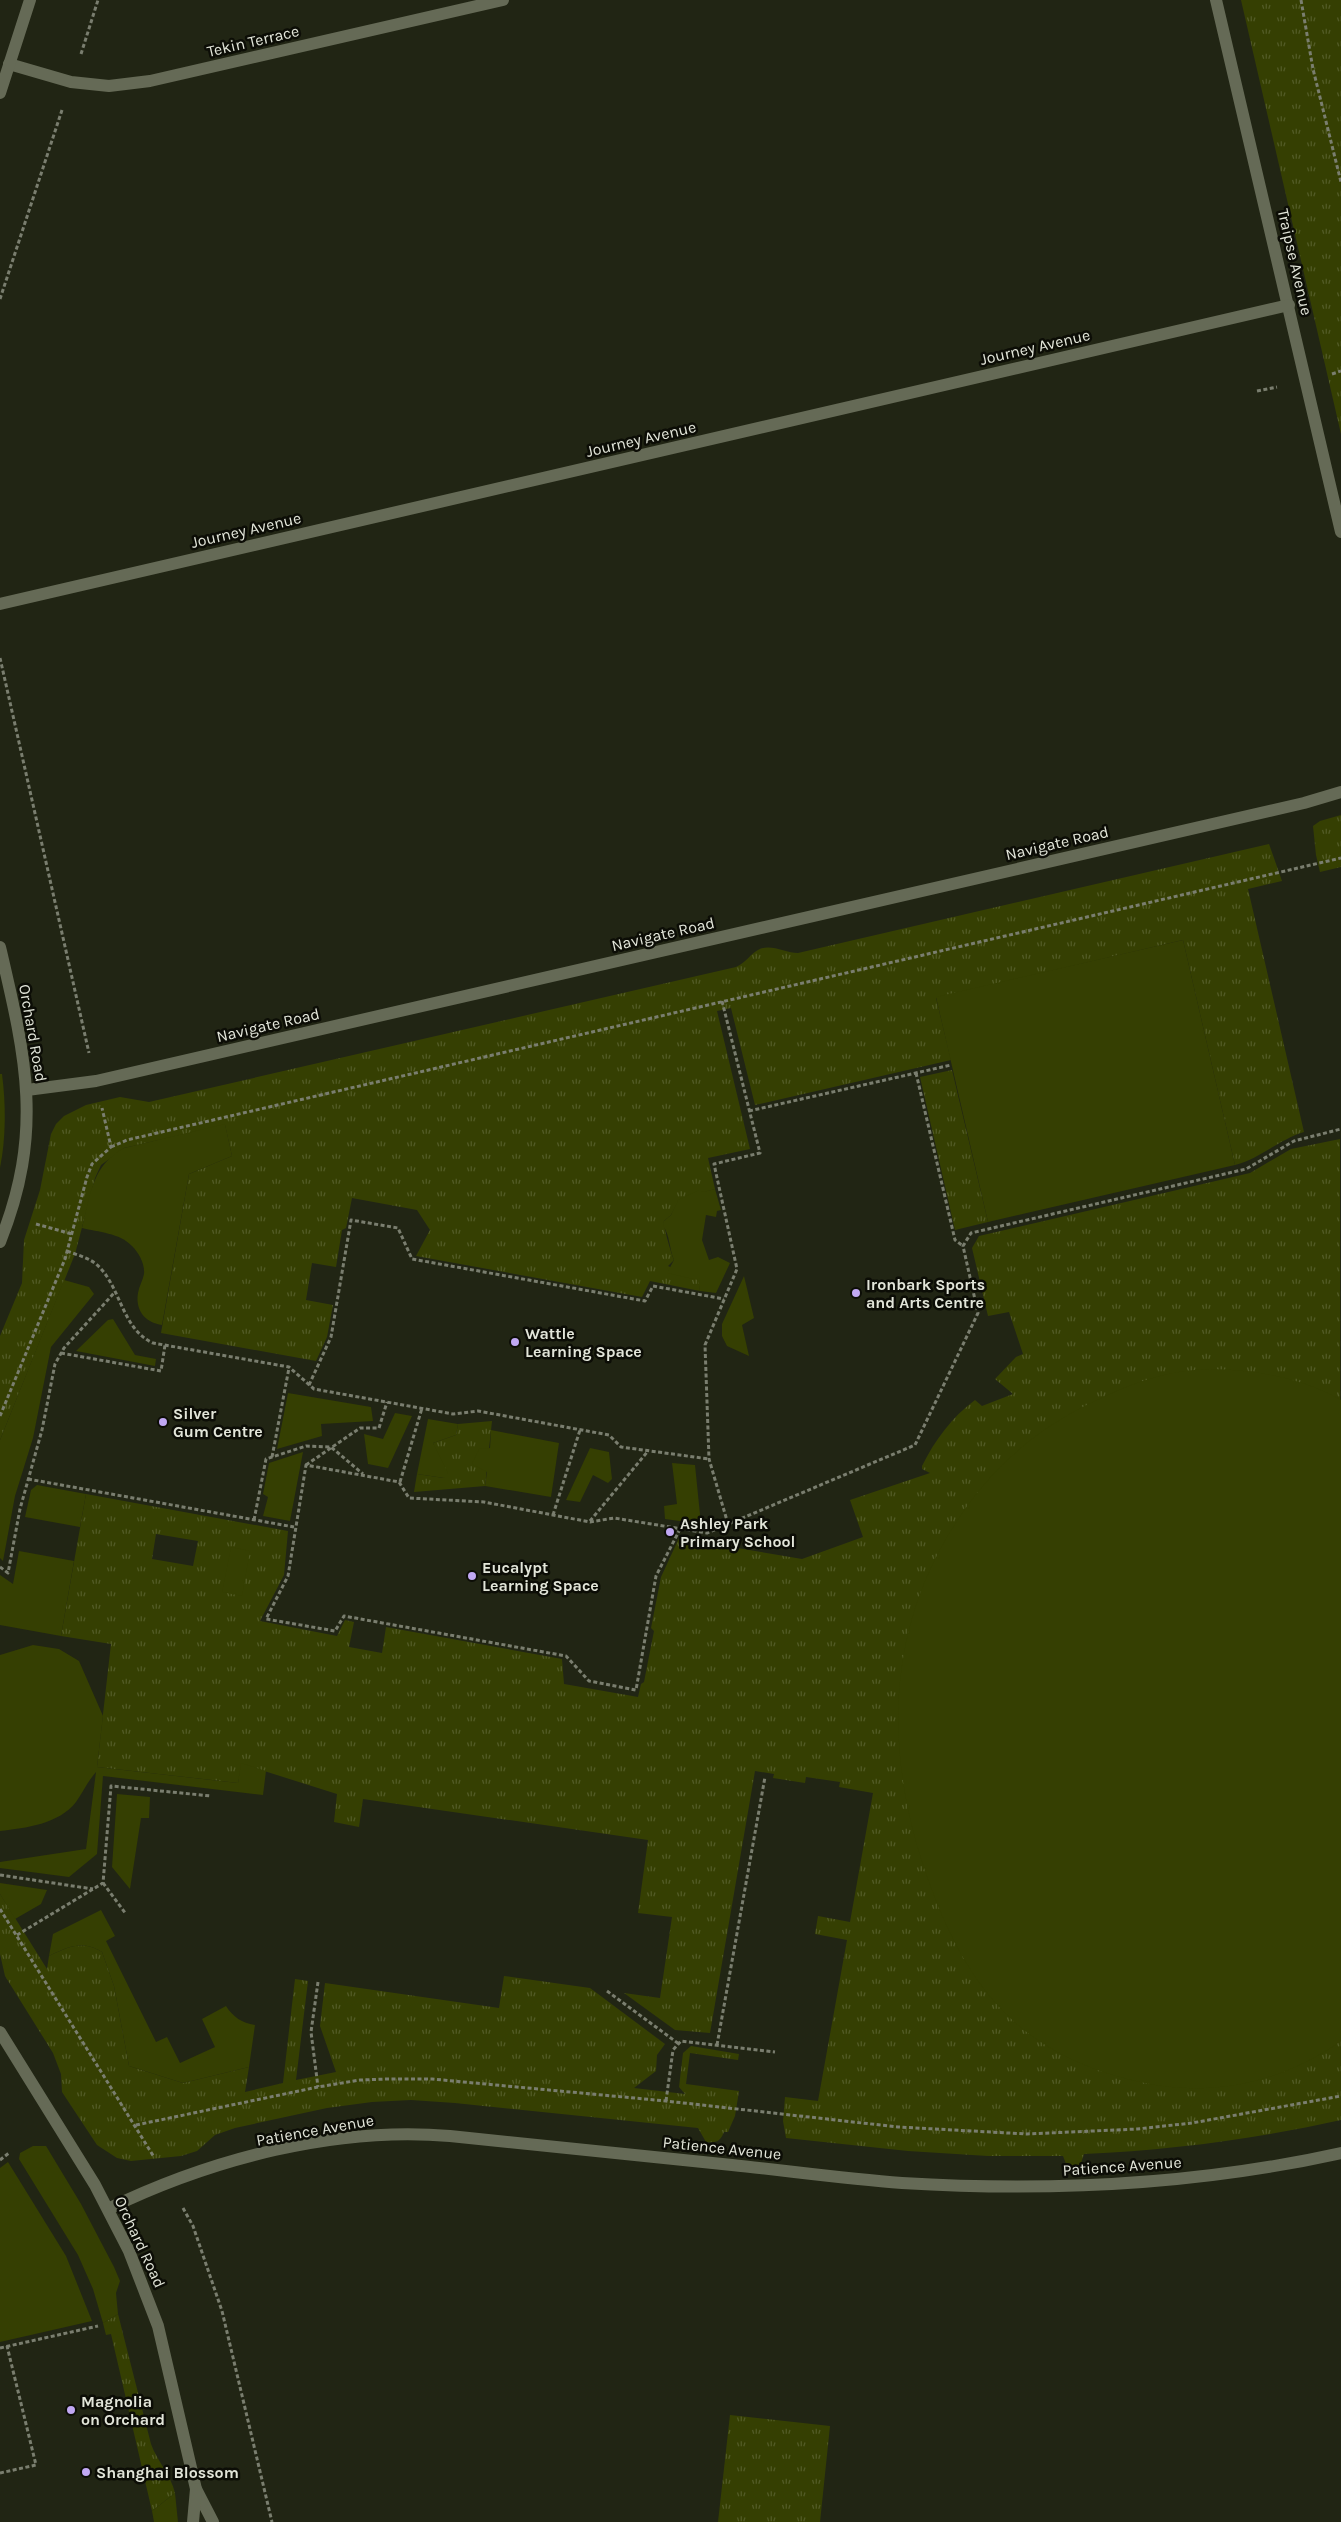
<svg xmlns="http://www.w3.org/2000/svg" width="1341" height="2522" font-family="Karla,sans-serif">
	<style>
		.grass { fill: url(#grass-tufts); fill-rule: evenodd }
		.garden { fill: #353f02 }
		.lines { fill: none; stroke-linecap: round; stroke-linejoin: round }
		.path { stroke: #7a7e6f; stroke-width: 3; stroke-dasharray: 4 2.5; stroke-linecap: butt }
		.minor { stroke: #656a56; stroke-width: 12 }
		.tertiary { stroke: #656a56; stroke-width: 12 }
		.poi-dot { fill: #c1a8f3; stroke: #0c0d06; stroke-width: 2 }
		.labels { text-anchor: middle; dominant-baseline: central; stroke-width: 5; stroke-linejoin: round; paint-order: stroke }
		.street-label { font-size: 16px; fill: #e2e5d9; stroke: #0c0d06 }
		.poi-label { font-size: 16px; font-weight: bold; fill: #e2e5d9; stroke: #0c0d06; text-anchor: start }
	</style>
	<defs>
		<pattern id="grass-tufts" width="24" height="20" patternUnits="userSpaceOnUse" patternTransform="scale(1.25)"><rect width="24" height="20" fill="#353f02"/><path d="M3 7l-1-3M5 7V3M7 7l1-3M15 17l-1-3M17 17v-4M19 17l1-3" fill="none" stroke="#525b26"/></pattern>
	</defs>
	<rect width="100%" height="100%" fill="#212514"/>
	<g class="grass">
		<polygon points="1241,0 1341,0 1341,434"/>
		<polygon points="1341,815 1341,867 1320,872 1316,855 1313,826 1320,821"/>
		<path d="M1269,844l13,37 -34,8 56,243c-26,8 -43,26 -69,33l-52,-225 -247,58 15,62 -196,45 -24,-97 -14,3 33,138 -42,9 7,31 -36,11 -8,15 -7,6c-1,5 7,32 10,39l-6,6 31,14 1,11 -50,-10 -8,16 -226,-41 14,-26 -13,-20 -65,-12 -6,30 -4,2 -6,37 -24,-4 -6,37 27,5 -6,32 -11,24 -155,-28 28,-159 43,-18 -7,-31 -101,23 -23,17 -6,13 -20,76 -75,186v-104l22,-53 2,-43 16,-50 11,-56 5,-10 8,-8 22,-11 34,-8 29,5 587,-135c11,-5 14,-13 22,-17 12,-7 27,3 40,3z"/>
		<polygon points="952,1070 988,1222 955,1230 920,1077"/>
		<path d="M1340,1139l1,981c-85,19 -170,30 -257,34l-5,15h-11l-5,-13h-75l-80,-5 -122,-13 -3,-17 2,-24 33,4 29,-161 -32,-6 3,-18 32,6 23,-129 -34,-6 1,-5 -34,-5 -1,6 -32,-5 1,-4 -19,-3 -45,262 -35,-3 -51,-37 36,5 12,-81 -34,-4 10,-73 -285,-41 -4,28 -25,-5 3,-28 -95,-30 -4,19 -141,-16 14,-123 -50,-8 25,-142 202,37 -4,44 -24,46 77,15 8,-16 9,2 -5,25 33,6 4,-26 176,32 2,25 74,13 3,-13 3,-2 10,-51 -3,-3 10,-51 18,-39 123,21 61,-22 -13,-37 80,-27 -8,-4v-3c13,-26 30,-49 53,-66l7,6 31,-12 -18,-15 21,-22 7,-3 -14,-42 -21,4 -16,-68 7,-12 271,-63 41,-24zM156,1534l42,7 -5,25 -41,-7z"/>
		<polygon points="492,1421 485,1486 414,1492 417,1474 444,1478 433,1443 456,1435 458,1424"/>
		<path d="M0,1894l47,75 2,-13c19,-9 33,-16 53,-4l12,34 15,80 54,17 66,-16 -4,25 38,-9 12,-104 13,2 -12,99 40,-8 -16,-46 5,-43 174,25 5,-32 86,12 75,56 -8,11 -1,16 -22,17 51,6 -6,-7 4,-34 8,-7 48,8 -1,6 -48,-7 -4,31 53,7 -4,25 -7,16h-4c-4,10 -8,11 -18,10l-8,-14 -243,-25 -44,-3 -39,2 -45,6 -92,20 -20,7 -18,16 -16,5 -50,5 -14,-3 -20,-13 -35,-53 -1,-18 -8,-21 -48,-77 -5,-22z"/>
		<path d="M118,2314l33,130c6,17 20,31 24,49l-23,18 -41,-177 -5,1 -3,-12z"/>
		<polygon points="730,2415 830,2426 820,2522 718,2522"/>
	</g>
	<g class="garden">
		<polygon points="1183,940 1235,1165 988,1222 936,997"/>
		<path d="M0,1074h2c4,30 4,64 -2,94z"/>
		<path d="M225,1124l7,32 -43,18 -27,151c-17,-2 -27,-15 -24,-32 1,-7 5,-13 6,-19 1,-10 -5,-21 -12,-28 -12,-13 -34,-14 -50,-18 8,-32 10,-63 42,-80z"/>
		<path d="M715,1189l6,21 -4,1 -1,6 -10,-2 -4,25 7,20 9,-3 12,6 -14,30 -16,-2 -2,-11 -31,-7 7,-13c-5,-12 -4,-25 -11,-34l1,-5 7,-6 7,-15 21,-10 4,2z"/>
		<polygon points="744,1276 754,1318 742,1325 749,1356 727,1346 722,1336 722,1324"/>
		<polygon points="64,1280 89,1287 94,1294 51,1347 33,1438 15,1496 3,1561 0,1558 0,1440"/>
		<polygon points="113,1319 135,1355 156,1359 155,1366 76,1351 108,1320"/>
		<path d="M1210,1369c46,1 90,8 131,31v641c-59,42 -131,57 -201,41 -117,-26 -172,-91 -211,-200 -45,-124 -45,-252 30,-364 34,-52 80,-91 136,-117 37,-18 73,-31 115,-32z"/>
		<polygon points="288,1393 371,1407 373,1421 321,1424 322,1436 277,1449"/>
		<polygon points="395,1413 412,1416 388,1468 368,1464 364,1434 383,1439"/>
		<polygon points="428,1419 458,1424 456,1435 433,1443 448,1473 444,1478 417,1474"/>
		<polygon points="491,1430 559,1443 551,1497 485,1486 487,1472 472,1464 479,1449 490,1448"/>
		<polygon points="590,1448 609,1452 612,1479 608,1483 593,1475 580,1502 566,1500"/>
		<polygon points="303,1452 290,1521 263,1516 268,1497 263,1494 269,1463"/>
		<polygon points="672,1463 695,1465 701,1524 665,1519 664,1506 677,1504"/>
		<polygon points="37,1485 86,1494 80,1527 25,1517 31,1490"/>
		<polygon points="231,1547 250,1551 242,1596 222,1592"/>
		<polygon points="19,1551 74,1561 61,1636 0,1625 0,1575 13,1584"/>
		<path d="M33,1645l26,4 20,12 24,55 -6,51 141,16 3,-20 25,8 -3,24 -160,-19 -6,78 -28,23 -69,-9v-6l86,-13 10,-77c-8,9 -13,20 -20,30 -17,22 -50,26 -76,29v-176z"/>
		<polygon points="117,1794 150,1797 149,1818 141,1818 130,1889 112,1867"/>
		<polygon points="0,1883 47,1890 41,1904 15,1919 0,1894"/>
		<path d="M101,1910l14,26 -9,5 50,101 11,-5 13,26 35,-16 -13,-28 24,-13c7,11 16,17 29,19l-6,42 -66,16 -54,-17 -15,-80 -12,-34c-20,-12 -34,-5 -53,4l4,-22z"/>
		<polygon points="33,2146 46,2146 81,2204 114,2267 120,2281 116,2293 118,2314 103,2323 93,2289 78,2255 19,2159 20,2153"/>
		<polygon points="8,2162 66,2256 92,2321 0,2342 0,2168"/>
		<polygon points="175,2493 178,2522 154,2522 152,2511"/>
	</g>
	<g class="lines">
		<g class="path">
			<polyline points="1301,0 1313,69 1341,182"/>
			<polyline points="81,54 98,0"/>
			<polyline points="0,299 62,110"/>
			<polyline points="1332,374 1341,371"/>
			<polyline points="1257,391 1277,387"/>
			<polyline points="0,658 89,1053"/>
			<polyline points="722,1001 760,1153 714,1164 737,1269 705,1345 709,1459 728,1524"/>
			<polyline points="916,1073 955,1240 963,1246"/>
			<polyline points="749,1111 951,1065"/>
			<polyline points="111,1147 127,1140 1341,858"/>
			<polyline points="36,1224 72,1234"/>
			<path d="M67,1251c10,4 20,6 29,13 25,21 25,65 57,79l136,24 25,22 139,25 25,-3 131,24 12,12 88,12"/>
			<polyline points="61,1353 161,1371 165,1345"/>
			<polyline points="309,1385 331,1337 351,1220 398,1228 412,1259 645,1301 653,1286 724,1299"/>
			<polyline points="0,1416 65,1259 87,1177 92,1164 111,1147 102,1108"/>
			<polyline points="272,1457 289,1368"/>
			<polyline points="306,1465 360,1428 379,1428 387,1402"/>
			<polyline points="28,1479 294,1527"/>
			<polyline points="400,1482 422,1408"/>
			<polyline points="553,1515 580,1430"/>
			<polyline points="254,1520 266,1459 306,1446 331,1447 363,1474"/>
			<polyline points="590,1521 648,1451"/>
			<polyline points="680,1529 656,1576 636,1690 589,1681 566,1656 344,1616 335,1631 266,1619 288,1576 306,1465 399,1482 409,1498 484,1502 590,1522 614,1518 707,1533 915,1445 978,1313 963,1246 971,1233 1246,1169 1294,1141 1341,1129"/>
			<polyline points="0,1567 8,1573 20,1509 42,1430 55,1364 64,1348 115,1292"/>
			<polyline points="0,1875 93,1889"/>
			<polyline points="103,1883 126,1914"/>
			<polyline points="0,1909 154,2157"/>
			<polyline points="17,1935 103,1883 111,1786 211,1796"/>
			<polyline points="318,1982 311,2032 318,2087"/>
			<polyline points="607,1991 679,2044"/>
			<polyline points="717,2045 765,1777"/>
			<polyline points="666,2101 673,2050 681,2041 775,2052"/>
			<polyline points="136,2125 318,2087 360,2080 387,2079 432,2079 666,2101 898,2127 1027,2134 1137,2129 1192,2123 1341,2096"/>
			<polyline points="0,2160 9,2153"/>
			<polyline points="183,2208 193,2226 222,2311 272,2522"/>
			<polyline points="0,2348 98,2326"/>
			<polyline points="0,2473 36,2465 7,2346"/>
		</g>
		<g class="minor">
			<polyline points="1216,0 1341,532"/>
			<polyline points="9,64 71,82 109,86 150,81 503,0"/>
			<polyline points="0,604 1289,305"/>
			<polyline points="27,1090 96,1081 1304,803 1341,792"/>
			<path d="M108,2209c103,-50 228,-83 342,-73 94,10 188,20 282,29 57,6 114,14 170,18 147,9 295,2 439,-30"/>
		</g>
		<g class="tertiary">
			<polyline points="0,93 30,0"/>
			<path d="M0,947c26,111 44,185 0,295"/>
			<polyline points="0,2032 95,2185 129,2251 158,2326 196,2489 213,2522"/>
			<polyline points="193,2522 196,2489"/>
		</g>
	</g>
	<g class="poi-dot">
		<circle cx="856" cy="1293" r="5"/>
		<circle cx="515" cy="1342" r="5"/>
		<circle cx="163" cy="1422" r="5"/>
		<circle cx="670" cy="1532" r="5"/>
		<circle cx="472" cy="1576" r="5"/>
		<circle cx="71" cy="2410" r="5"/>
		<circle cx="86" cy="2472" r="5"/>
	</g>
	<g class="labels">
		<g class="street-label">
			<text transform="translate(253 41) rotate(-13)">Tekin Terrace</text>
			<text transform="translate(1295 262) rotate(77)">Traipse Avenue</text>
			<text transform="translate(1035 347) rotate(-13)">Journey Avenue</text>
			<text transform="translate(641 439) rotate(-13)">Journey Avenue</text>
			<text transform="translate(246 530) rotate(-13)">Journey Avenue</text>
			<text transform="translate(1057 843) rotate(-13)">Navigate Road</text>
			<text transform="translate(663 934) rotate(-13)">Navigate Road</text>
			<text transform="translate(268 1025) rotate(-13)">Navigate Road</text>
			<text transform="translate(33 1033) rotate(80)">Orchard Road</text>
			<text transform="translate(315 2130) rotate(-10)">Patience Avenue</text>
			<text transform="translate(722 2148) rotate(6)">Patience Avenue</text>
			<text transform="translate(1122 2166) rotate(-4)">Patience Avenue</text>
			<text transform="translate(140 2242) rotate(65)">Orchard Road</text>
		</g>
		<g class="poi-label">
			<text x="866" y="1284">Ironbark Sports<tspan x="866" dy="18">and Arts Centre</tspan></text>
			<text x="525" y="1333">Wattle<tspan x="525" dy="18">Learning Space</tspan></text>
			<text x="173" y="1413">Silver<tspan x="173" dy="18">Gum Centre</tspan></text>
			<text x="680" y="1523">Ashley Park<tspan x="680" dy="18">Primary School</tspan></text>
			<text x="482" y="1567">Eucalypt<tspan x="482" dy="18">Learning Space</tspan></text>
			<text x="81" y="2401">Magnolia<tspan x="81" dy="18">on Orchard</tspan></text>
			<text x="96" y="2472">Shanghai Blossom</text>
		</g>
	</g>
</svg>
